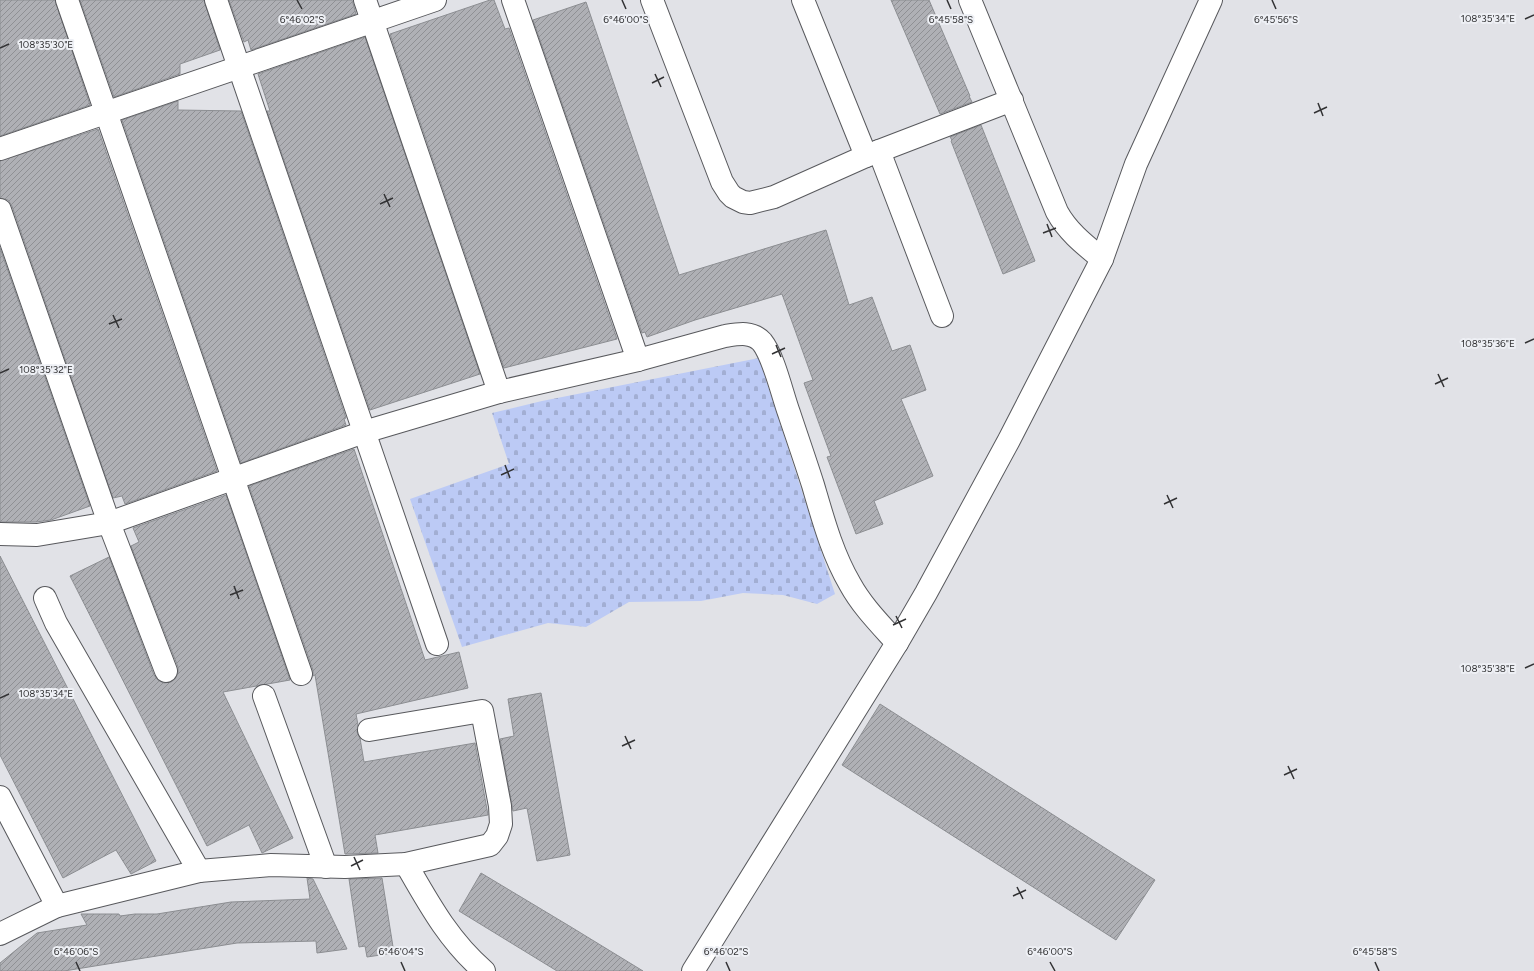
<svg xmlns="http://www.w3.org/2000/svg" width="1534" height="971" font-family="Figtree,sans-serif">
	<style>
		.cemetery { fill: url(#cemetery-stones) }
		.building { fill: url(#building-hatch); stroke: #8c8e92 }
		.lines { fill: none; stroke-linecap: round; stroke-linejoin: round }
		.minor-casing { stroke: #58595d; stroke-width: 24 }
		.minor { stroke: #fff; stroke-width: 22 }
		.ticks { fill: none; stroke: #323234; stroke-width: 1.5 }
		.ticks-label { font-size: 10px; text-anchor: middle; fill: #323234; stroke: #eef0f5; stroke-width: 4; stroke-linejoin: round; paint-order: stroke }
	</style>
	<defs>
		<pattern id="cemetery-stones" width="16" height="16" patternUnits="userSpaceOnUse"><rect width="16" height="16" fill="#bccaf5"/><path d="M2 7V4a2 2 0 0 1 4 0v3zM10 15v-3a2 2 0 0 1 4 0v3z" fill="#a2aed3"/></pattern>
		<pattern id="building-hatch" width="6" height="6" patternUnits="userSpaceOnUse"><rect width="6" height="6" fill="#afb0b5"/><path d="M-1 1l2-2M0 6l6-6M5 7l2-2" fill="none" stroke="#8f9094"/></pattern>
	</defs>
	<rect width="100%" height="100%" fill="#e1e2e7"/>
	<polygon class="cemetery" points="759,358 835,594 817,604 783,595 743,593 701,601 629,602 586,627 548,623 462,647 410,499 509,464 492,413 542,401"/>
	<g class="building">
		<polygon points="0,0 55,0 90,105 0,136"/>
		<polygon points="80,0 204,0 220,50 180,64 180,74 114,97"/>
		<polygon points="229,0 352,0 356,14 251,50 248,40 244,42"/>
		<polygon points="490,0 494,0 505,29 509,28 617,339 504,368 390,34"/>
		<polygon points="891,0 929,0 970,96 969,96 972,102 940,114"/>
		<polygon points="586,2 679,275 826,230 849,305 872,297 892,351 910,345 926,390 901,399 933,476 874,501 883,524 856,534 827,457 831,456 804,383 813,380 782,294 695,320 647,337 645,332 642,333 533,20"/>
		<polygon points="365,37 480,374 370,410 267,111 270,111 258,74"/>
		<polygon points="178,101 178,110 241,111 346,418 344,419 346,425 241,463 122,120"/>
		<polygon points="981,125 1035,261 1003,274 951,141 952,140 950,137"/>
		<polygon points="98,129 217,471 125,504 122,496 113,498 12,206 8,200 0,198 0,161"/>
		<polygon points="0,248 90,506 51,520 36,522 0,522"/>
		<polygon points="354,449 425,660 459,652 468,688 356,714 358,725 357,732 360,738 364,762 475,743 488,815 375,835 378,853 345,854 315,675 313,676 313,670 249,486"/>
		<polygon points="226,495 290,680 223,692 293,838 262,853 249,825 207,846 70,576 109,557 154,675 158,680 164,683 171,682 175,679 178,673 178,667 131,546 139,542 133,528"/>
		<polygon points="0,556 156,861 131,874 116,850 63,878 0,755"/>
		<polygon points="541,693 570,855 537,861 527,808 513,811 500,739 514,736 508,699"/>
		<polygon points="880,704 1155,880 1116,940 842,765"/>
		<polygon points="481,873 571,927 643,971 557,971 459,911"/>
		<polygon points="307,878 313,879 347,949 317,953 316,941 237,943 64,971 0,971 0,963 37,933 87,925 81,914 119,914 120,916 135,914 157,914 231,902 310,899"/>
		<polygon points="382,878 394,953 367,957 365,946 359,947 349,879"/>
	</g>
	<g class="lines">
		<g class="minor-casing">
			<g id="minor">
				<polyline points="67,0 301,674"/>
				<polyline points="216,0 437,644"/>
				<polyline points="365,0 499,392"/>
				<polyline points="513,0 638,360"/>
				<polyline points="652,0 722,182 729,193 733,197 743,202 750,203 774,197 866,156 1012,100"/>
				<polyline points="803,0 866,156"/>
				<path d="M970,0l87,212c11,20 28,33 45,47"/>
				<polyline points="0,149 435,0"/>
				<polyline points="879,151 942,316"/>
				<polyline points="0,210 109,523 166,671"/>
				<path d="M0,534l37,1 72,-12 255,-91 135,-40 139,-32 87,-24c13,-2 27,-5 37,6 12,15 20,52 27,71 8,24 16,47 24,72 10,34 19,68 37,99 12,22 30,40 47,59"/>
				<polyline points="45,598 56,623 199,871"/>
				<polyline points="264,696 326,867"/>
				<polyline points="0,797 57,906"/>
				<path d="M406,864c23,40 43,77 78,107"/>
				<polyline points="0,934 57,906 199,871 271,865 345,867 406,864 490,845 497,836 501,824 500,806 482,711 369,730"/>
				<polyline points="693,971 897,643 926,593 1009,440 1102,259 1136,164 1211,0"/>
			</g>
		</g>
		<use href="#minor" class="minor"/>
	</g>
	<path class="ticks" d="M297,0l5,9M622,0l4,9M947,0l4,9M1272,0l4,9M1525,19l9,-4M0,48l9,-4M655,74l6,13M652,83l12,-6M1318,103l5,13M1314,113l13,-6M384,194l6,13M380,204l13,-6M1047,224l5,13M1043,233l13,-5M113,315l6,13M109,324l13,-5M1525,343l9,-4M776,345l5,12M772,354l13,-6M0,373l9,-4M1438,374l6,13M1435,384l13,-6M505,465l5,13M501,475l13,-6M1167,495l6,13M1164,504l13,-6M234,586l5,13M230,595l13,-5M896,616l6,12M893,625l13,-6M1525,668l9,-4M0,698l9,-4M625,736l6,13M622,746l13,-6M1288,766l6,13M1284,775l13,-6M354,857l6,13M351,866l12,-6M1017,887l6,12M1013,896l13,-6M76,962l4,9M401,962l4,9M726,962l4,9M1050,962l5,9M1375,962l4,9"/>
	<g class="ticks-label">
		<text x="1488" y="22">108°35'34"E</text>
		<text x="1276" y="23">6°45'56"S</text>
		<text x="302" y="23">6°46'02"S</text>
		<text x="626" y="23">6°46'00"S</text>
		<text x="951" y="23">6°45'58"S</text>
		<text x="46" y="48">108°35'30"E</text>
		<text x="1488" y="347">108°35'36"E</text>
		<text x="46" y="373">108°35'32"E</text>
		<text x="1488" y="672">108°35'38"E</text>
		<text x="46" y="697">108°35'34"E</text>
		<text x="76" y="955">6°46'06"S</text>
		<text x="401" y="955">6°46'04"S</text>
		<text x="726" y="955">6°46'02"S</text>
		<text x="1050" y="955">6°46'00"S</text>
		<text x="1375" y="955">6°45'58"S</text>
	</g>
</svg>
